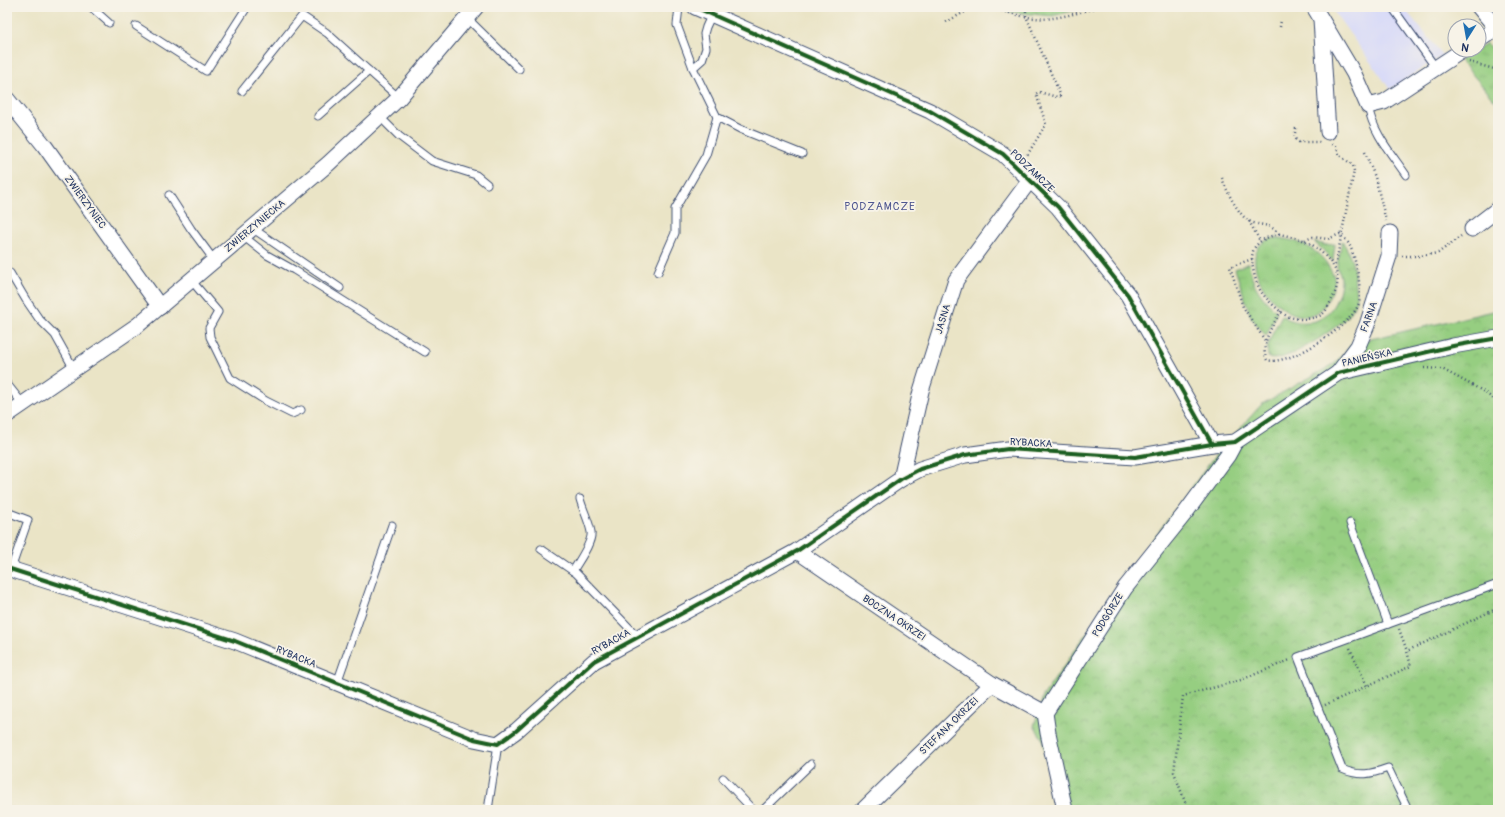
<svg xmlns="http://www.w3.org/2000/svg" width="1505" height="817" font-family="Pangolin,sans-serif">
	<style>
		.built { fill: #d5d8f9 }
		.grass { fill: url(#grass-tufts); stroke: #587e70 }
		.park { fill: url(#park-crowns); stroke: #587e70 }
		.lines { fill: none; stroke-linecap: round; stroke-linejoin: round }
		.lane-casing { stroke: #3a4a6e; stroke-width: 9 }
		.street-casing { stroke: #3a4a6e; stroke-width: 17 }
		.path { stroke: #3a4a6e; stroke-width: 2.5; stroke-dasharray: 1 3; stroke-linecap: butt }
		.lane { stroke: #fff; stroke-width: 7 }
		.street { stroke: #fff; stroke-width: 15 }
		.cycleway-casing { stroke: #f7f3e8; stroke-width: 6 }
		.cycleway { stroke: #1b5e20; stroke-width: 4 }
		.labels { text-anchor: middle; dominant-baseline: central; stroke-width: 3.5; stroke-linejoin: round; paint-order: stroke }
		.street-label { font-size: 10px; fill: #1b2f5e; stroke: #f7f3e8 }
		.neighbourhood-label { font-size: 11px; letter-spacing: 1px; fill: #4f5790; stroke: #f7f3e8 }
	</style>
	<defs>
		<pattern id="grass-tufts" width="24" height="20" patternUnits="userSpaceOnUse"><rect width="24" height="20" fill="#96ce81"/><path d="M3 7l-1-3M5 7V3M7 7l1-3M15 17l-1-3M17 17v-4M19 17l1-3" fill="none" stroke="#81b172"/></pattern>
		<pattern id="park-crowns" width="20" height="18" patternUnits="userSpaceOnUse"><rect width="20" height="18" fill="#96ce81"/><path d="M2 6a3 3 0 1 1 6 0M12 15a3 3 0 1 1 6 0" fill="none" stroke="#81b172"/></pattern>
	</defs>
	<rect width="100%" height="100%" fill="#f7f3e8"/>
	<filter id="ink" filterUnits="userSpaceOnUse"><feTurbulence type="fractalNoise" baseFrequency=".025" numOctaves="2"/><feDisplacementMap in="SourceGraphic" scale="8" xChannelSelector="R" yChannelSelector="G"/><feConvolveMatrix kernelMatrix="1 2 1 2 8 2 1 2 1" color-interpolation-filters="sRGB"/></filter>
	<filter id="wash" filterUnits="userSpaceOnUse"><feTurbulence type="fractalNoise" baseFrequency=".012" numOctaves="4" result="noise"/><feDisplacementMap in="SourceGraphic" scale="16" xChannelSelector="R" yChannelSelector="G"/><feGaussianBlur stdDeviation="0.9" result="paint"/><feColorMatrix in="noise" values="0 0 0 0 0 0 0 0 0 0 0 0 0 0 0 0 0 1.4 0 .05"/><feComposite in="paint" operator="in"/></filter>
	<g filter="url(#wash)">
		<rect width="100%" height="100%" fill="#eae4c6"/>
		<polygon class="built" points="1336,7 1403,7 1443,55 1390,89 1332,9"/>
		<g class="grass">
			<polygon points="1487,43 1498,55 1498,104 1460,60 1476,50 1479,50 1479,48"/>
			<path d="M1277,238c21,2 38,9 50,26 2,4 6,9 7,13 2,9 -4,19 -8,26 -4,7 -11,12 -19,13 -41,1 -77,-74 -30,-78z"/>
			<path d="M1342,241c11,16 12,27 13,46 1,7 2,12 -1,18 -1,4 -3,8 -6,11 -11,12 -64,49 -79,42 -6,-11 8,-33 13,-43 7,6 17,8 26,7 21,0 34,-26 33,-45 -1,-4 -3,-6 -4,-9 0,-6 4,-20 5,-27z"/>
			<polygon points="1314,242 1326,245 1335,244 1333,261 1323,250"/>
			<path d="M1249,263c2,22 13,35 28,49l-11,24 -15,-19 -16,-48z"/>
		</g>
		<g class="park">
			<polygon points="997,7 1089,7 1052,16 1011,12"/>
			<polygon points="1498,310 1498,810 1059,810 1042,738 1034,726 1043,696 1085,636 1106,602 1215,456 1262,404 1334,364 1353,343"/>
		</g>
	</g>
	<g filter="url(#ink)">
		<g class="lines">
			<g class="lane-casing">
				<g id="lane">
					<polyline points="91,7 109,23"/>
					<polyline points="1392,7 1436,68"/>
					<polyline points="467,18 519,69"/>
					<polyline points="136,26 206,71 247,7"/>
					<polyline points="693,68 702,60 706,48 704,34 706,27 712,14"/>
					<polyline points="242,91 302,16 327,33 399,98"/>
					<path d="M1368,106c5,27 23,47 38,69"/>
					<polyline points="318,116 369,71"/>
					<polyline points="379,116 399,136 432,161 476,175 487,184"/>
					<polyline points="717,117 740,129 802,154"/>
					<polyline points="169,195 191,229 214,260"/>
					<polyline points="252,228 340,288"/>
					<polyline points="243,236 267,255 294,270 425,352"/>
					<polyline points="658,272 675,233 675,209 706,155 717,117 693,68 677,25 679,7"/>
					<polyline points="10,273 26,300 39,319 55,335 74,369"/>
					<polyline points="191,280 218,312 209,328 210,337 230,378 266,401 292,414 301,410"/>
					<polyline points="7,384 23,404"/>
					<polyline points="7,512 28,520 11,569"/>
					<polyline points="1350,523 1388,624"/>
					<polyline points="541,549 576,573 638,637"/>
					<path d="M573,571c5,-9 20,-29 18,-39 -2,-11 -8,-22 -11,-33"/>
					<polyline points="337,683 392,525"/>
					<polyline points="723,778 753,810"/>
					<path d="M1406,805l-18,-37c-17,6 -28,9 -46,1l-44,-112 200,-73"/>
					<polyline points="488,810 498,744"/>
					<polyline points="763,810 811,764"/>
				</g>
			</g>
			<g class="street-casing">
				<g id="street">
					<polyline points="695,7 930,111 1003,154 1058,207 1128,295 1212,444"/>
					<polyline points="1314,7 1354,74 1368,106 1384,102 1463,50"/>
					<polyline points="1479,7 1498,30"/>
					<polyline points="1321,19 1328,132"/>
					<polyline points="1479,40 1497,28"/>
					<polyline points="7,99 44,145 160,307"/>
					<polyline points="1472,229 1498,209"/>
					<polyline points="1338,373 1358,346 1367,325 1389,256 1390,233"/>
					<polyline points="7,415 138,325 328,164 399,98 476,7"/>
					<polyline points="901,479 921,391 956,280 1030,180"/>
					<polyline points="797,551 992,684 1045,713"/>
					<polyline points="7,568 235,641 474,739 498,744 516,731 594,661 797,551 901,479 920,469 965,455 1008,449 1135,457 1212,444 1235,442 1338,373 1453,346 1498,338"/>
					<polyline points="863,810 992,684"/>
					<polyline points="1065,810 1048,733 1045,713 1125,588 1186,512 1228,455 1235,442"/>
				</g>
			</g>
			<g class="path">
				<path d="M990,7c17,6 46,14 63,11 15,-2 31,-7 45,-11"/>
				<polyline points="1026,7 1026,16 1060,94 1060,96 1057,97 1039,92 1036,94 1046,124 1026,157"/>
				<polyline points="946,22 974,7"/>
				<polyline points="1280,27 1281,20"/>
				<polyline points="1469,62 1498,70"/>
				<polyline points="1296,128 1294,138 1299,142 1320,142"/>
				<polyline points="1332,144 1336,146 1340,156 1353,165 1354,171 1336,263 1333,267"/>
				<polyline points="1365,152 1375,177 1386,221"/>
				<path d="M1222,178c4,12 17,39 29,44 13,5 17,0 28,12"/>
				<polyline points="1249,221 1260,241"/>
				<path d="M1279,234c8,2 18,3 26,7 11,4 31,23 32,35 2,7 -2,18 -5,23 -3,6 -7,15 -13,17 -11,4 -21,4 -32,0 -6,-3 -21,-17 -25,-23 -7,-10 -14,-36 -7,-46 6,-8 15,-11 24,-13z"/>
				<polyline points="1402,256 1420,256 1438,253 1461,236"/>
				<polyline points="1252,259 1230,267 1243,307 1266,342"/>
				<path d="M1281,311c-8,14 -22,34 -14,49 22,7 86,-35 92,-57 3,-14 -3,-44 -9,-57 -2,-4 -6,-9 -10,-12l-12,5 -15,-2 -8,3"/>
				<polyline points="1424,368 1442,369 1481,390 1498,402"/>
				<polyline points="1399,629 1407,651"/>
				<polyline points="1350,648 1367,686"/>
				<polyline points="1325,705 1411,666 1407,651 1498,608"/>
				<polyline points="1188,810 1174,772 1183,696 1241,680 1290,660"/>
			</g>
			<use href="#lane" class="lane"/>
			<use href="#street" class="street"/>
			<g class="cycleway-casing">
				<g id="cycleway">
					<polyline points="695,7 930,111 1003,154 1058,207 1128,295 1212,444"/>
					<polyline points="7,568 235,641 474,739 498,744 516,731 594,661 797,551 901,479 920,469 965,455 1008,449 1135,457 1212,444 1235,442 1338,373 1453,346 1498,338"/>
				</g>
			</g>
			<use href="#cycleway" class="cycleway"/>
		</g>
	</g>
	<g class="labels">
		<g class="street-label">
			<text transform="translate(1032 171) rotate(44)">PODZAMCZE</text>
			<text transform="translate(85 202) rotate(54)">ZWIERZYNIEC</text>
			<text transform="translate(255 226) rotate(-40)">ZWIERZYNIECKA</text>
			<text transform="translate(1369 317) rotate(-70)">FARNA</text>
			<text transform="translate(943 319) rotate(-73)">JASNA</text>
			<text transform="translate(1367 358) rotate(-13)">PANIEŃSKA</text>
			<text transform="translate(1031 443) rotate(3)">RYBACKA</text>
			<text transform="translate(1108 615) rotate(-58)">PODGÓRZE</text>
			<text transform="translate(894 618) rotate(34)">BOCZNA OKRZEI</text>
			<text transform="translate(611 642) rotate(-29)">RYBACKA</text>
			<text transform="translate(296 657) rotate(22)">RYBACKA</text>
			<text transform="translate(949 726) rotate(-44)">STEFANA OKRZEI</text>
		</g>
		<g class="neighbourhood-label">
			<text x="880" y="206">PODZAMCZE</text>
		</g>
	</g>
	<rect width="1505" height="817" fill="none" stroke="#f7f3e8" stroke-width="24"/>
	<g transform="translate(1467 38) rotate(191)"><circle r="19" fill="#f7f3e8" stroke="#9fa5b1"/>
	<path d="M0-3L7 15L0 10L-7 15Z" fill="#1f6fb2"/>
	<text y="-6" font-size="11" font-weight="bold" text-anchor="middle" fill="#1b2f5e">N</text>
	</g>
</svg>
